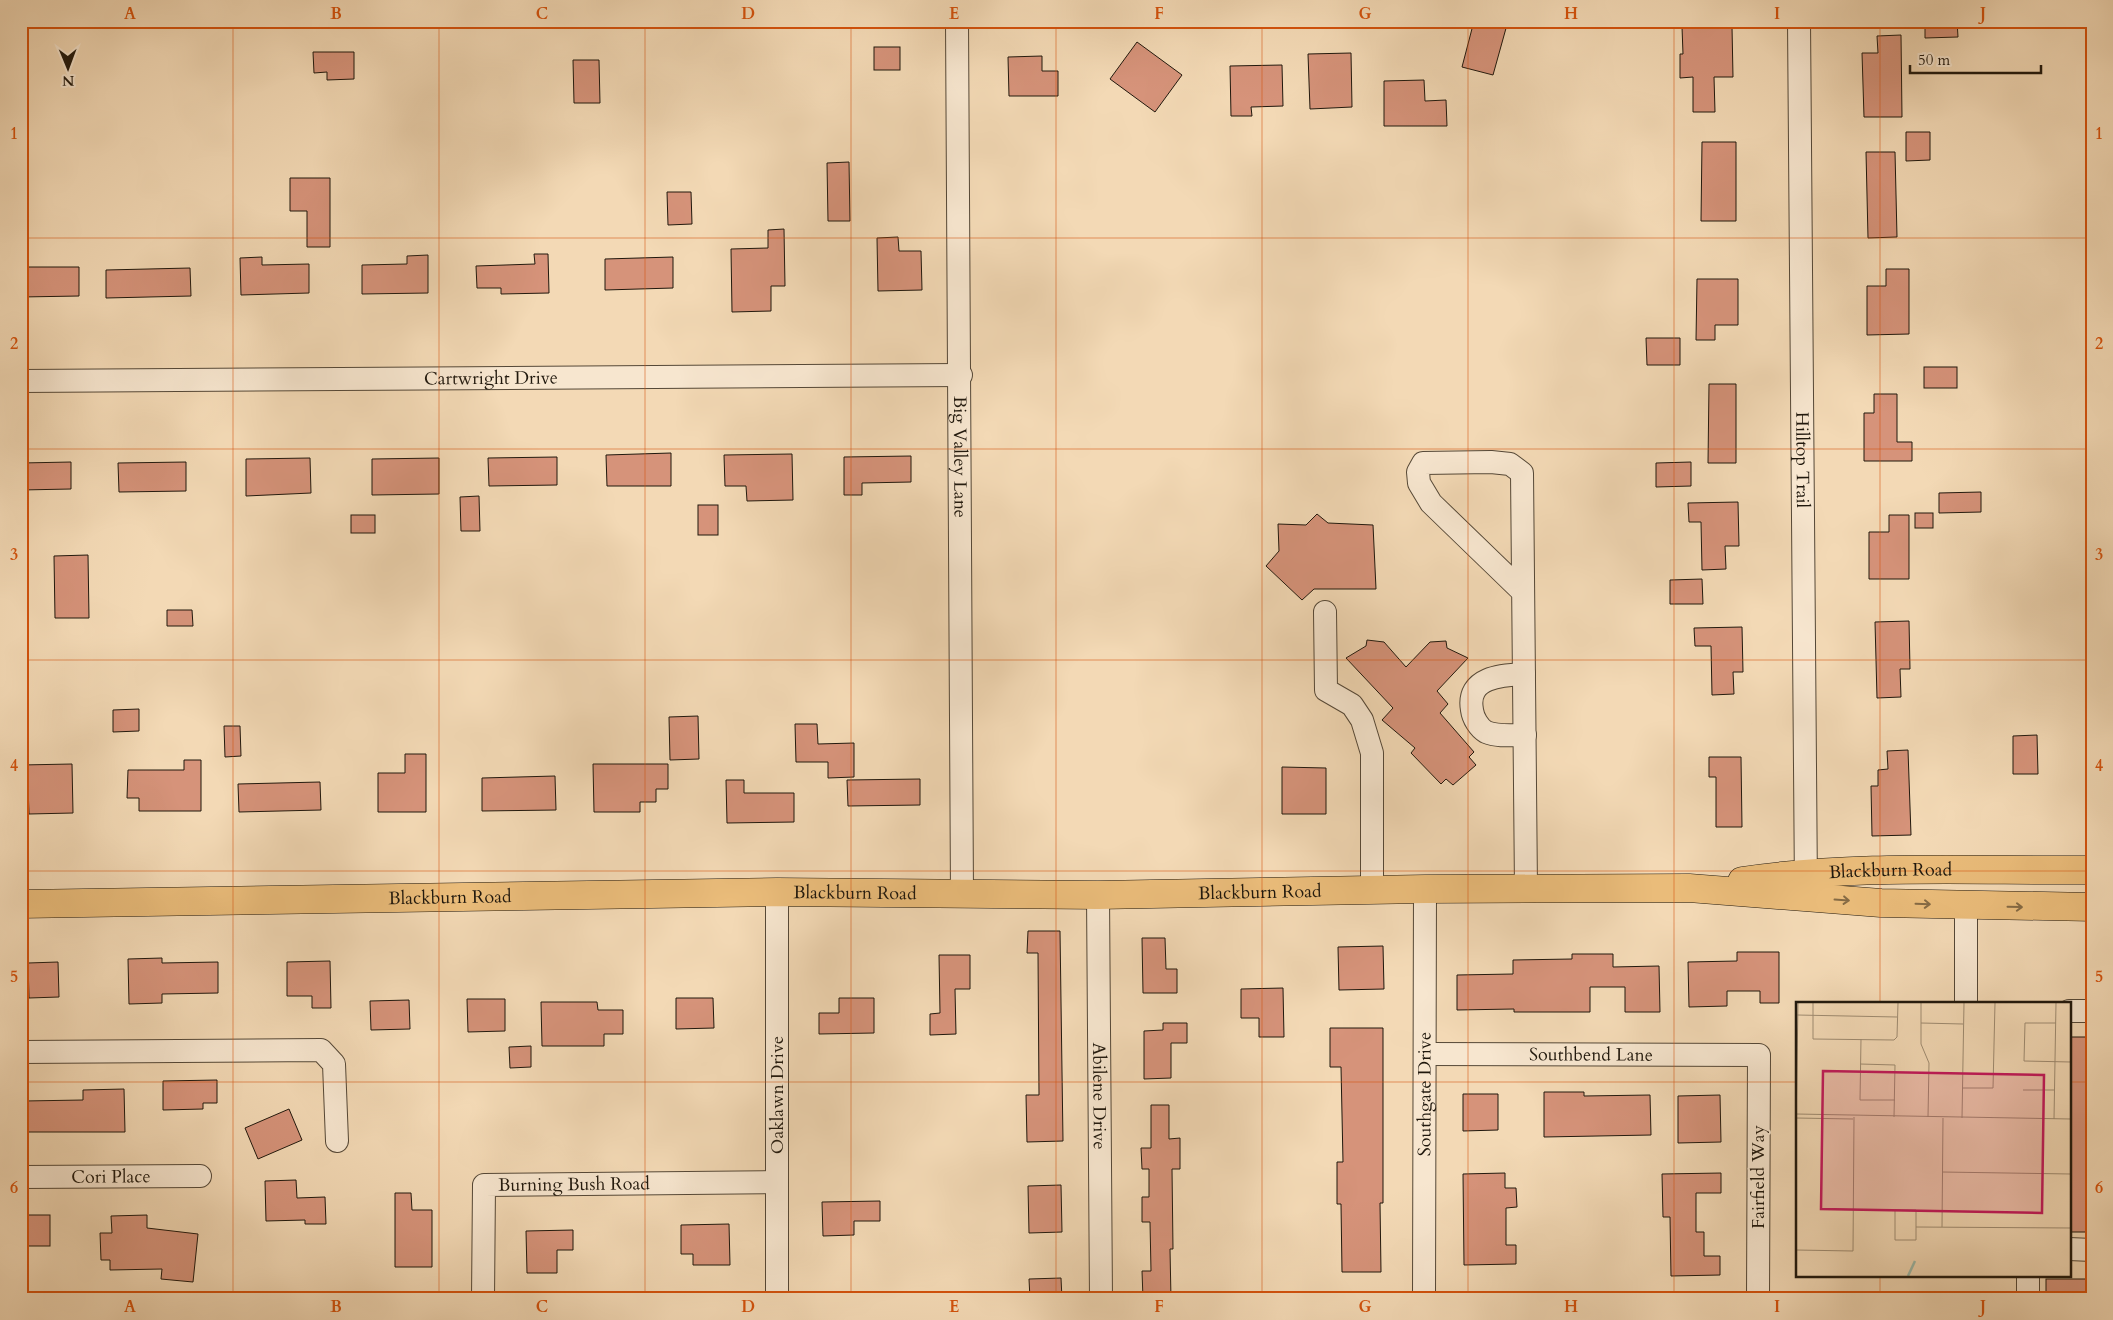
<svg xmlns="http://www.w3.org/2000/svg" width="2113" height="1320" font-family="Cardo,serif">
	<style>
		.building { fill: #d6937a; stroke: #20180d }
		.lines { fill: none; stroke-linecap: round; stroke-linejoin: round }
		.minor-casing { stroke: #554837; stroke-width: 24 }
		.major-casing { stroke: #20180d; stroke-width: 29 }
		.minor { stroke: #f7e6cf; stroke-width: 22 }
		.major { stroke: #eabc7a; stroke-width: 28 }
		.oneway { stroke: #856a44 }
		.grid { fill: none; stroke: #d4520c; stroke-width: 1; stroke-opacity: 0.55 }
		.labels { text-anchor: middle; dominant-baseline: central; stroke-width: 4; stroke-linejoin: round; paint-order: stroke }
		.street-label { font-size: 18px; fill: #20180d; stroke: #f7e6cf }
		.inset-river { fill: none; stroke: #9cbaaa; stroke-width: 2.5 }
		.inset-road { fill: none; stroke: #9f8c72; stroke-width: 1 }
		.view { fill: #c2185b; fill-opacity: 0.15; stroke: #c2185b; stroke-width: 2.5 }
		.inset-edge { fill: none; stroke: #20180d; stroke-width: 2.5 }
		.neatline { fill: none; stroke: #d4520c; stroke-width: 2 }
		.grid-label { font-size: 16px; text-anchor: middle; font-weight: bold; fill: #d4520c }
	</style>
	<rect width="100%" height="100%" fill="#f3d9b5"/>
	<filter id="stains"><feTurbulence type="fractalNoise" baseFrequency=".004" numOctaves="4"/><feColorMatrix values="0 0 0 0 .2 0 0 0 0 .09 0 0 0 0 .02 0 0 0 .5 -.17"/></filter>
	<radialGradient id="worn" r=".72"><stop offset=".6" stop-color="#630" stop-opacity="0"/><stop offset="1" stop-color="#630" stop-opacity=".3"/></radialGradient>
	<g class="building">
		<polygon points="1474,21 1508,21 1493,75 1462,67"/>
		<polygon points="1925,21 1957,21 1958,37 1925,38"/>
		<polygon points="1682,27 1732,27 1733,77 1714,77 1715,112 1693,112 1693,77 1680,78 1680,54 1683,54"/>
		<polygon points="1901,35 1902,117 1864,117 1862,53 1878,53 1877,36"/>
		<polygon points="1137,42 1182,75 1155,112 1110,79"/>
		<rect x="874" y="47" width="26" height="23"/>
		<polygon points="313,52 354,52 354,79 327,80 327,72 314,73"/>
		<polygon points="1351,53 1352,107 1310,109 1308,54"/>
		<polygon points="1042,56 1042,71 1058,71 1058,96 1009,96 1008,57"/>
		<polygon points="573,60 599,60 600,103 574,103"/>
		<polygon points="1282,65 1283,106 1251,107 1252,116 1231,116 1230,66"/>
		<polygon points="1424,80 1425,101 1446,100 1447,126 1384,126 1384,81"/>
		<polygon points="1906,132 1930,132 1930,160 1906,161"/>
		<polygon points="1702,142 1736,142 1736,221 1701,221"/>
		<polygon points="1866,152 1895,152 1897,237 1868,238"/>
		<polygon points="849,162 850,221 828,221 827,163"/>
		<polygon points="290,178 330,178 330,247 307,247 307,211 290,211"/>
		<polygon points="667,192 691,192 692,224 668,225"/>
		<polygon points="784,229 785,286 771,286 771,311 732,312 731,249 768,248 768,230"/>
		<polygon points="898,237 899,251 921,251 922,290 878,291 877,238"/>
		<polygon points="534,254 548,254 549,293 501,294 501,288 477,288 476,266 535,264"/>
		<polygon points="428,255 428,293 362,294 362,265 407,264 407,256"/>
		<polygon points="262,257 262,265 309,264 309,293 241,295 240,258"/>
		<polygon points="673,257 673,288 605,290 605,259"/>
		<polygon points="21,267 79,267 79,296 21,297"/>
		<polygon points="190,268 191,296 106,298 106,270"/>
		<polygon points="1886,269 1909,269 1909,334 1867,335 1867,286 1886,286"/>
		<polygon points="1697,279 1738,279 1738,325 1715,325 1715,340 1696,340"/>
		<polygon points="1646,338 1680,338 1680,365 1647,365"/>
		<rect x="1924" y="367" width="33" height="21"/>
		<polygon points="1709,384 1736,384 1736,463 1708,463"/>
		<polygon points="1874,394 1897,394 1897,442 1912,442 1912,461 1864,461 1864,413 1874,413"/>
		<polygon points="671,453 671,486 607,486 606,455"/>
		<polygon points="792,454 793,500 747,501 746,486 725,486 724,455"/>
		<polygon points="911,456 911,482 862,483 862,495 844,495 844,457"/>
		<polygon points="557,457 557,485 489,486 488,458"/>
		<polygon points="310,458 311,493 246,496 246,459"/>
		<polygon points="439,458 439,494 372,495 372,459"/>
		<polygon points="71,462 71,489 21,490 21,463"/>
		<polygon points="186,462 186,491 119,492 118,463"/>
		<polygon points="1691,462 1691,486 1656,487 1656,463"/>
		<polygon points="1981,492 1981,512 1939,513 1939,493"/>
		<polygon points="479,496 480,531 461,531 460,497"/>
		<polygon points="1738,502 1739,546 1725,546 1726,569 1702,570 1701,522 1689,522 1688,503"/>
		<rect x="698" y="505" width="20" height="30"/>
		<rect x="1915" y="513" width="18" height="15"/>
		<polygon points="1317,514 1328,523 1373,525 1376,589 1314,589 1302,600 1266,566 1279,551 1278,524 1306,525"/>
		<rect x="351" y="515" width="24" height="18"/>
		<polygon points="1889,515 1909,515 1909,579 1869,579 1869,532 1889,532"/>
		<polygon points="88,555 89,618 55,618 54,556"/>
		<polygon points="1702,579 1703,604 1670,604 1670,580"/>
		<polygon points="167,610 192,610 193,626 167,626"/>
		<polygon points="1909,621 1910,669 1900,669 1901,697 1877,698 1875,622"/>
		<polygon points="1742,627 1743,672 1733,672 1734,694 1712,695 1711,646 1695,646 1694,628"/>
		<polygon points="1367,640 1384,642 1406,667 1430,642 1446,641 1447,648 1468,658 1437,691 1448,704 1440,713 1474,752 1469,757 1476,765 1453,785 1446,779 1441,784 1411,753 1415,748 1382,720 1393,708 1346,658 1366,646"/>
		<polygon points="139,709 139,731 113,732 113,710"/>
		<polygon points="698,716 699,759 670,760 669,717"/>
		<polygon points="795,724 817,724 818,744 854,743 854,777 828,778 828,762 796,762"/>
		<polygon points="224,726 240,726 241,756 225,757"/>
		<polygon points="2037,735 2038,774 2013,774 2013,736"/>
		<polygon points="1908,750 1911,835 1872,836 1871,786 1878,786 1878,770 1888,769 1887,751"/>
		<polygon points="405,754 426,754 426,812 378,812 378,773 405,773"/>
		<polygon points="1709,757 1741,757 1742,827 1716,827 1716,777 1709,777"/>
		<polygon points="184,760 201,760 201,811 139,811 139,798 127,798 128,770 184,770"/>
		<polygon points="72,764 73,813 29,814 28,787 21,787 21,765"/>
		<polygon points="593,764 668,764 668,789 656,789 656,802 640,802 640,812 594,812"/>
		<polygon points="1282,767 1326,768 1326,814 1282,814"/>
		<polygon points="555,776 556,810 482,811 482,778"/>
		<polygon points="920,779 920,805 848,806 847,780"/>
		<polygon points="726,780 744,780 744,793 794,793 794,822 727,823"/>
		<polygon points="320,782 321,810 239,812 238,784"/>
		<polygon points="1028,931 1060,931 1063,1141 1027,1142 1026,1095 1039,1095 1038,953 1027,953"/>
		<polygon points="1142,938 1165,938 1166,969 1177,969 1177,993 1143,993"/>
		<polygon points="1383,946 1384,989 1339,990 1338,947"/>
		<polygon points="1737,952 1779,952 1779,1003 1760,1003 1760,991 1727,991 1727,1006 1689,1007 1688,962 1737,961"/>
		<polygon points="1572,954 1613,954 1613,967 1659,966 1660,1012 1625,1012 1625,987 1590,987 1590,1012 1514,1012 1514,1009 1457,1010 1457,975 1513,974 1513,960 1572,959"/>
		<polygon points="939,955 970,955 970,989 955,989 956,1034 930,1035 930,1014 940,1013"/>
		<polygon points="162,958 162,963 218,962 218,993 162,994 162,1003 129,1004 128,959"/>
		<polygon points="330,961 331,1008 312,1008 312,996 287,996 287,962"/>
		<polygon points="58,962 59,997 29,998 28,963"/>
		<polygon points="1283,988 1284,1037 1259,1037 1259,1018 1241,1018 1241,989"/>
		<polygon points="676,998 713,998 714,1028 676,1029"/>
		<polygon points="839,998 874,998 874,1033 819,1034 819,1013 839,1013"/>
		<polygon points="467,999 505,999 505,1031 468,1032"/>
		<polygon points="409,1000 410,1029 371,1030 370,1001"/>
		<polygon points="541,1002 597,1002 598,1010 623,1010 623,1034 604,1034 604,1046 542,1046"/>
		<polygon points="1163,1023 1187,1023 1187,1043 1171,1043 1171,1078 1144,1079 1144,1031 1163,1030"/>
		<polygon points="1330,1028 1383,1028 1383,1203 1380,1203 1381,1272 1342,1272 1341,1204 1337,1204 1337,1162 1343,1162 1341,1067 1330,1067"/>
		<rect x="2069" y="1037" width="23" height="195"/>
		<polygon points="531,1046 531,1067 510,1068 509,1047"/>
		<polygon points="217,1080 217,1103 203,1103 203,1109 163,1110 163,1081"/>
		<polygon points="124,1089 125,1132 25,1132 24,1101 83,1100 83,1090"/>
		<polygon points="1544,1092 1584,1092 1584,1096 1650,1095 1651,1135 1544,1137"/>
		<polygon points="1463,1094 1498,1094 1498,1130 1463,1131"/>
		<polygon points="1720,1095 1721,1142 1678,1143 1678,1096"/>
		<polygon points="1151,1105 1169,1105 1169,1139 1180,1138 1180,1169 1172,1169 1173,1249 1170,1249 1171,1299 1143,1299 1142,1271 1151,1271 1150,1222 1142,1222 1142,1197 1149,1197 1149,1169 1142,1169 1141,1148 1151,1148"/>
		<polygon points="289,1109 302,1140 258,1159 245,1128"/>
		<polygon points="1505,1173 1505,1188 1516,1188 1517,1207 1506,1208 1506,1245 1516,1245 1516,1264 1464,1265 1463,1174"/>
		<polygon points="1721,1173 1721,1193 1696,1193 1696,1232 1704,1232 1704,1256 1720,1256 1720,1275 1671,1276 1670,1217 1663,1217 1662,1174"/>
		<polygon points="296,1180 297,1198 325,1197 326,1224 305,1224 305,1220 266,1221 265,1181"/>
		<polygon points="1061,1185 1062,1232 1029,1233 1028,1186"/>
		<polygon points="395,1193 411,1193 412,1210 432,1210 432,1267 395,1267"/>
		<polygon points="880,1201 880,1221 854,1221 854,1235 823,1236 822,1202"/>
		<rect x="21" y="1215" width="29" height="31"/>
		<polygon points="147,1215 147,1228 198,1234 193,1282 161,1279 162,1269 110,1270 110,1260 101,1260 100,1233 112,1233 111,1216"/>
		<polygon points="729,1224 730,1265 693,1265 693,1254 681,1254 681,1225"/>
		<polygon points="573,1230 573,1250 557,1250 557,1273 527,1273 526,1231"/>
		<polygon points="1061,1278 1062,1299 1030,1299 1029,1279"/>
		<rect x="2046" y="1279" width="45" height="20"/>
	</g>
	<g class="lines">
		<g class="minor-casing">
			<g id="minor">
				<path id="s1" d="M957,21c3,291 4,582 5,873"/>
				<path id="s2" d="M1799,21l7,870"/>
				<path id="s3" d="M21,381l940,-6"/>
				<polyline points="1523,592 1431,503 1419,483 1418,472 1423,463 1491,462 1510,464 1522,473 1526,889"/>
				<polyline points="1325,612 1326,690 1352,705 1362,720 1372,753 1372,890"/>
				<path d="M1524,674c-22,1 -58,3 -52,36 1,8 7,18 14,22 12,5 27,3 39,3"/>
				<polyline points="777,892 777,1299"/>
				<path id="s4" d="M1098,895l3,404"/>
				<polyline points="1966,1004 1966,905"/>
				<polyline points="2069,1011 2092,1011"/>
				<polyline points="21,1052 321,1050 334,1064 337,1141"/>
				<path id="s5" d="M1425,1054l334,1 -1,244"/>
				<path id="s6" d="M21,1177l179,-1"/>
				<polyline points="2069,1249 2092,1250"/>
				<polyline points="2028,1276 2028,1299"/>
				<path id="s7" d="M483,1299l1,-114 293,-3"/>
				<path id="s8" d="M1424,1299l1,-410"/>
			</g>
		</g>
		<g class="major-casing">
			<g id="major">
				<path id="s9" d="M1742,881c114,-17 235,-10 350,-11"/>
				<path id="s10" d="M21,904l756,-12 321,3 327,-6 264,-1 192,15 211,4"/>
			</g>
		</g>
		<use href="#minor" class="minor"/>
		<use href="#major" class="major"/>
	</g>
	<defs><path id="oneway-shaft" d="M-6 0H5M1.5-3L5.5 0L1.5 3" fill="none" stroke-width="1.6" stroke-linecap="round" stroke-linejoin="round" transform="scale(1.25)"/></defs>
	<g class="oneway">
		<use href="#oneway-shaft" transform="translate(1842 900) rotate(4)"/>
		<use href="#oneway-shaft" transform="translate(1923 904) rotate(2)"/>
		<use href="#oneway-shaft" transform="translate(2015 907) rotate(1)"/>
	</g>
	<path class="grid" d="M233,21v1278M439,21v1278M645,21v1278M851,21v1278M1056,21v1278M1262,21v1278M1468,21v1278M1674,21v1278M1880,21v983M21,238h2071M21,449h2071M21,660h2071M21,871h2071M21,1082h1776M2069,1082h23M1880,1276v23"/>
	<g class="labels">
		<g class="street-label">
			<text stroke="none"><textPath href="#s3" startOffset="470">Cartwright Drive</textPath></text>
			<text stroke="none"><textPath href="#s1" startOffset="436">Big Valley Lane</textPath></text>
			<text stroke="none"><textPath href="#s2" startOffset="439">Hilltop Trail</textPath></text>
			<text stroke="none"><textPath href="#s9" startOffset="149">Blackburn Road</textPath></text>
			<text stroke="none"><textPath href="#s10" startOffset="1239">Blackburn Road</textPath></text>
			<text stroke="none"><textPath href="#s10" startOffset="834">Blackburn Road</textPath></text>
			<text stroke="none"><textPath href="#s10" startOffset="429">Blackburn Road</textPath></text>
			<text stroke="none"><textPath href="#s5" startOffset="166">Southbend Lane</textPath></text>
			<text stroke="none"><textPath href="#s8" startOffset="205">Southgate Drive</textPath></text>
			<text transform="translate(777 1095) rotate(-90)">Oaklawn Drive</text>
			<text stroke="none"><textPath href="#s4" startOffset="201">Abilene Drive</textPath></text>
			<text stroke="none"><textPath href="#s6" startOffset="90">Cori Place</textPath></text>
			<text transform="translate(1758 1177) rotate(-90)">Fairfield Way</text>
			<text stroke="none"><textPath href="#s7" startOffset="204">Burning Bush Road</textPath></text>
		</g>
	</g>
	<g transform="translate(1796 1002)">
		<rect width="275" height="275" fill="#f3d9b5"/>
		<path class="inset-river" d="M112,274l7,-15"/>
		<path class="inset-road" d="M17,1v36l81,1 3,-3 1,-34M125,1v41l8,19 -1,54M1,13l100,2M125,21l42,1M260,21h-31l-1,38 47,1M65,37l-1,61h35M64,62l35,1 -1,52M167,86h30l2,-85M227,88h31M0,112l275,5M0,116l57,1M166,116l2,-115M258,117l2,-116M0,127l2,-126M146,170l129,2M99,208h21v30h-21zM120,225l155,1M146,225l1,-109M0,248l57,1 1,-134"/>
		<path class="view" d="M27,69l221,4 -2,138 -221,-4z"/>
		<rect width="275" height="275" class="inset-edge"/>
	</g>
	<rect width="2113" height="1320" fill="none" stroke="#f3d9b5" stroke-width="55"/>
	<g transform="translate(68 68) rotate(179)" stroke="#f7e6cf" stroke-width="4" paint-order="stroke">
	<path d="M0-4L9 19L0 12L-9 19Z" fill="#20180d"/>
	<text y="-8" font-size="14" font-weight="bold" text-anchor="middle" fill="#20180d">N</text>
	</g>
	<path d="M1910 65v8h131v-8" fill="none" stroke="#20180d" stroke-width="2.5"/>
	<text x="1918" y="65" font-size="15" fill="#20180d" stroke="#f7e6cf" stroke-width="4" paint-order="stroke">50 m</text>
	<rect x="28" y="28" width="2058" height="1264" class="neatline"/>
	<g class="grid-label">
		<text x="130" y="19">A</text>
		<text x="336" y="19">B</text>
		<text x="542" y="19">C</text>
		<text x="748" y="19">D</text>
		<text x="954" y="19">E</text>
		<text x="1159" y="19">F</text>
		<text x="1365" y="19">G</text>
		<text x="1571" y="19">H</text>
		<text x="1777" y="19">I</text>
		<text x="1983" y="19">J</text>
		<text x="14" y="139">1</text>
		<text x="2099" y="139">1</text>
		<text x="14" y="349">2</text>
		<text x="2099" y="349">2</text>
		<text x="14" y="560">3</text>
		<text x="2099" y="560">3</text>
		<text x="14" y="771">4</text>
		<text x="2099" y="771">4</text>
		<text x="14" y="982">5</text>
		<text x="2099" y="982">5</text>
		<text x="14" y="1193">6</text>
		<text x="2099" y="1193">6</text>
		<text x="130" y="1312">A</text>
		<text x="336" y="1312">B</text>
		<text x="542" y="1312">C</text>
		<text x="748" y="1312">D</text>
		<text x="954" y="1312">E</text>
		<text x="1159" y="1312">F</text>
		<text x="1365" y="1312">G</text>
		<text x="1571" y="1312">H</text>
		<text x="1777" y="1312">I</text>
		<text x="1983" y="1312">J</text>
	</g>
	<rect width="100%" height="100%" filter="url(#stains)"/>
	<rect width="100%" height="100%" fill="url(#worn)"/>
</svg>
